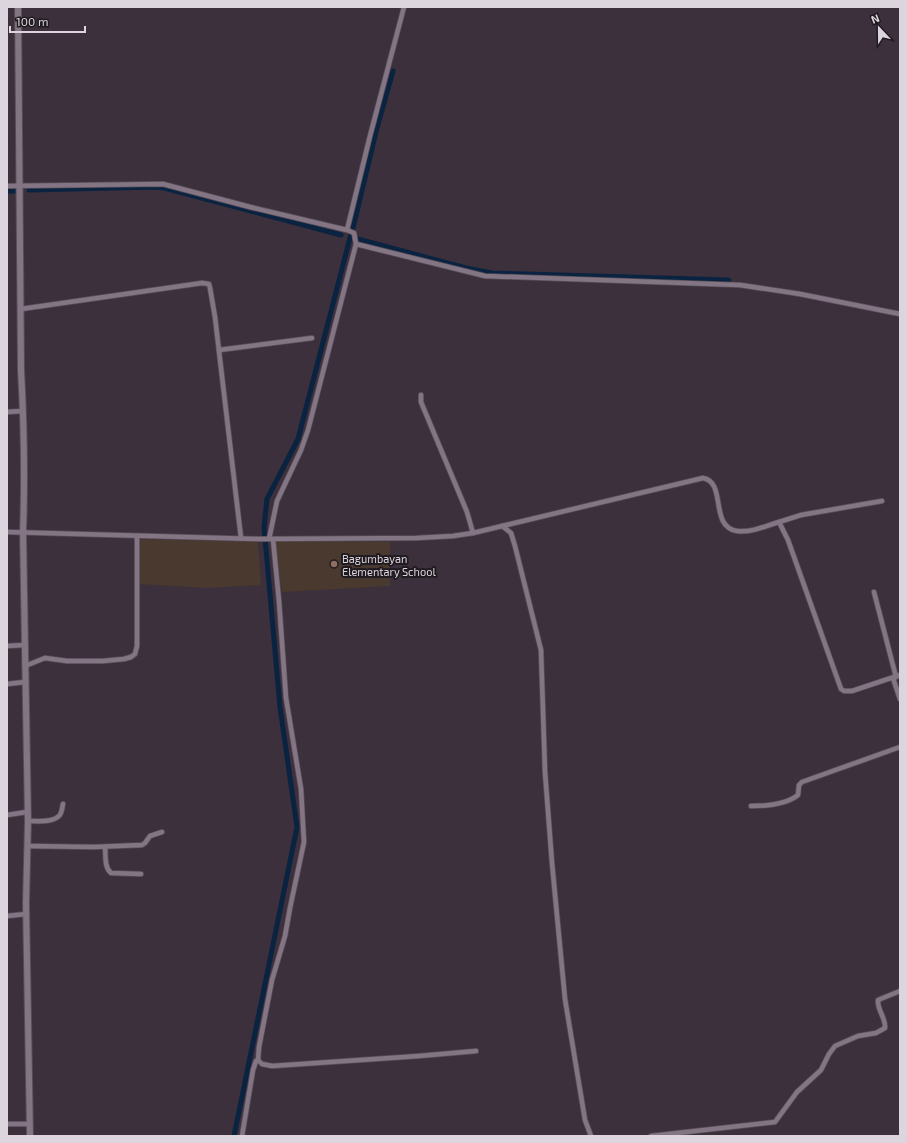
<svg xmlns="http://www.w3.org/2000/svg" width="907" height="1143" font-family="'Exo 2',sans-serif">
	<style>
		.education { fill: #4a392e }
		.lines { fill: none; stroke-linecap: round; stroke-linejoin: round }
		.canal { stroke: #092341; stroke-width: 5 }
		.street-casing { stroke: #574d57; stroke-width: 6 }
		.secondary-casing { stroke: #574d57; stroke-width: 8 }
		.street { stroke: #837583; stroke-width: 4.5 }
		.secondary { stroke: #837583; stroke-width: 6 }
		.education-dot { fill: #8d6e63; stroke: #201b20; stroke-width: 1.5 }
		.labels { text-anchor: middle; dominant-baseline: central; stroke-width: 4; stroke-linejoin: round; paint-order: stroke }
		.poi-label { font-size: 11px; fill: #ddd5dd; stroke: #201b20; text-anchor: start }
	</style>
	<rect width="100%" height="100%" fill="#3c303c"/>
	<g class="education">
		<polygon points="137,539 258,542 261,585 207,588 138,584"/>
		<polygon points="275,542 390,542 390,586 282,592"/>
	</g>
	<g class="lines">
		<g class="canal">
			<polyline points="29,190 155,187 164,188 341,235"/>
			<polyline points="7,191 15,191"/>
			<polyline points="353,228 377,128 393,71"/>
			<polyline points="358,239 466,268 492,273 729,280"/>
			<polyline points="234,1136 297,827 280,707 264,527 267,499 298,439 351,234"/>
		</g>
		<g class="street-casing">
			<g id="street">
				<polyline points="7,186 163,184 250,207 347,230 354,233 356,244 485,276 740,285 800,294 900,314"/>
				<polyline points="347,230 370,136 404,7"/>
				<polyline points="21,309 202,283 209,284 210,288 215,317 241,538"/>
				<polyline points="219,350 312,338"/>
				<polyline points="421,395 421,402 467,512 473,533"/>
				<polyline points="7,412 23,411"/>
				<polyline points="779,522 801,515 882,501"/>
				<polyline points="502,526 511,533 515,546 541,650 545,772 552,863 565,999 585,1120 591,1136"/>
				<path d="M7,532l252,7 158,-1 36,-2 20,-3 230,-55c24,4 6,49 34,53 13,2 29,-5 42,-9l9,18 53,149 3,2h8l48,-16"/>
				<polyline points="269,539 277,501 301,450 308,430 356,244"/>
				<polyline points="273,539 279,601 286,698 301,789 304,842 290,908 285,936 272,980 259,1047 258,1060 262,1064 272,1066 419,1056 476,1051"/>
				<polyline points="874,592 896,677"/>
				<polyline points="7,646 25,645"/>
				<polyline points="25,666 45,658 67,661 103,661 124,659 131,657 135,654 137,646 137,536"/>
				<polyline points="893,678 900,699"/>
				<polyline points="7,684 25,682"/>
				<path d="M751,806c14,0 36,-2 47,-11l1,-10 3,-3 98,-35"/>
				<polyline points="7,815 27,812"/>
				<path d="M28,821c8,0 24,2 31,-5 3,-3 3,-8 4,-12"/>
				<polyline points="27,846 94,847 142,845 145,843 150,836 162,832"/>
				<path d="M105,847c1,9 -1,20 6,26l30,1"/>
				<polyline points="7,916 26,914"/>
				<polyline points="7,1124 30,1124"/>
				<polyline points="242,1136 253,1070 256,1061 258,1060"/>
				<path d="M651,1136l124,-14 22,-30 24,-22 8,-16 6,-8 23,-10 18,-3 9,-5c1,-10 -8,-18 -7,-28l22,-9"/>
			</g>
		</g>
		<g class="secondary-casing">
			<path id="secondary" d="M18,7l3,363c3,54 4,108 2,162l5,289 -2,82 4,233"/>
		</g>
		<use href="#street" class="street"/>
		<use href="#secondary" class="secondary"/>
	</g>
	<circle class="education-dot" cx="334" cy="564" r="4"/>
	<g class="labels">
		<g class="poi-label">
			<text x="342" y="558">Bagumbayan<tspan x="342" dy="13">Elementary School</tspan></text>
		</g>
	</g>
	<rect width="907" height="1143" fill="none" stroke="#ddd5dd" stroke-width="16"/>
	<g transform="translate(879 28) rotate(338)" stroke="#201b20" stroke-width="3" paint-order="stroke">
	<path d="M0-3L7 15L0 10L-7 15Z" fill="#ddd5dd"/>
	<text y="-6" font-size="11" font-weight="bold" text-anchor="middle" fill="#ddd5dd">N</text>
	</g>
	<path d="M10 26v6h75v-6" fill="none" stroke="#ddd5dd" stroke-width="2"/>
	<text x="16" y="26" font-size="12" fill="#ddd5dd" stroke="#201b20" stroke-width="3" paint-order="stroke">100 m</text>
</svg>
